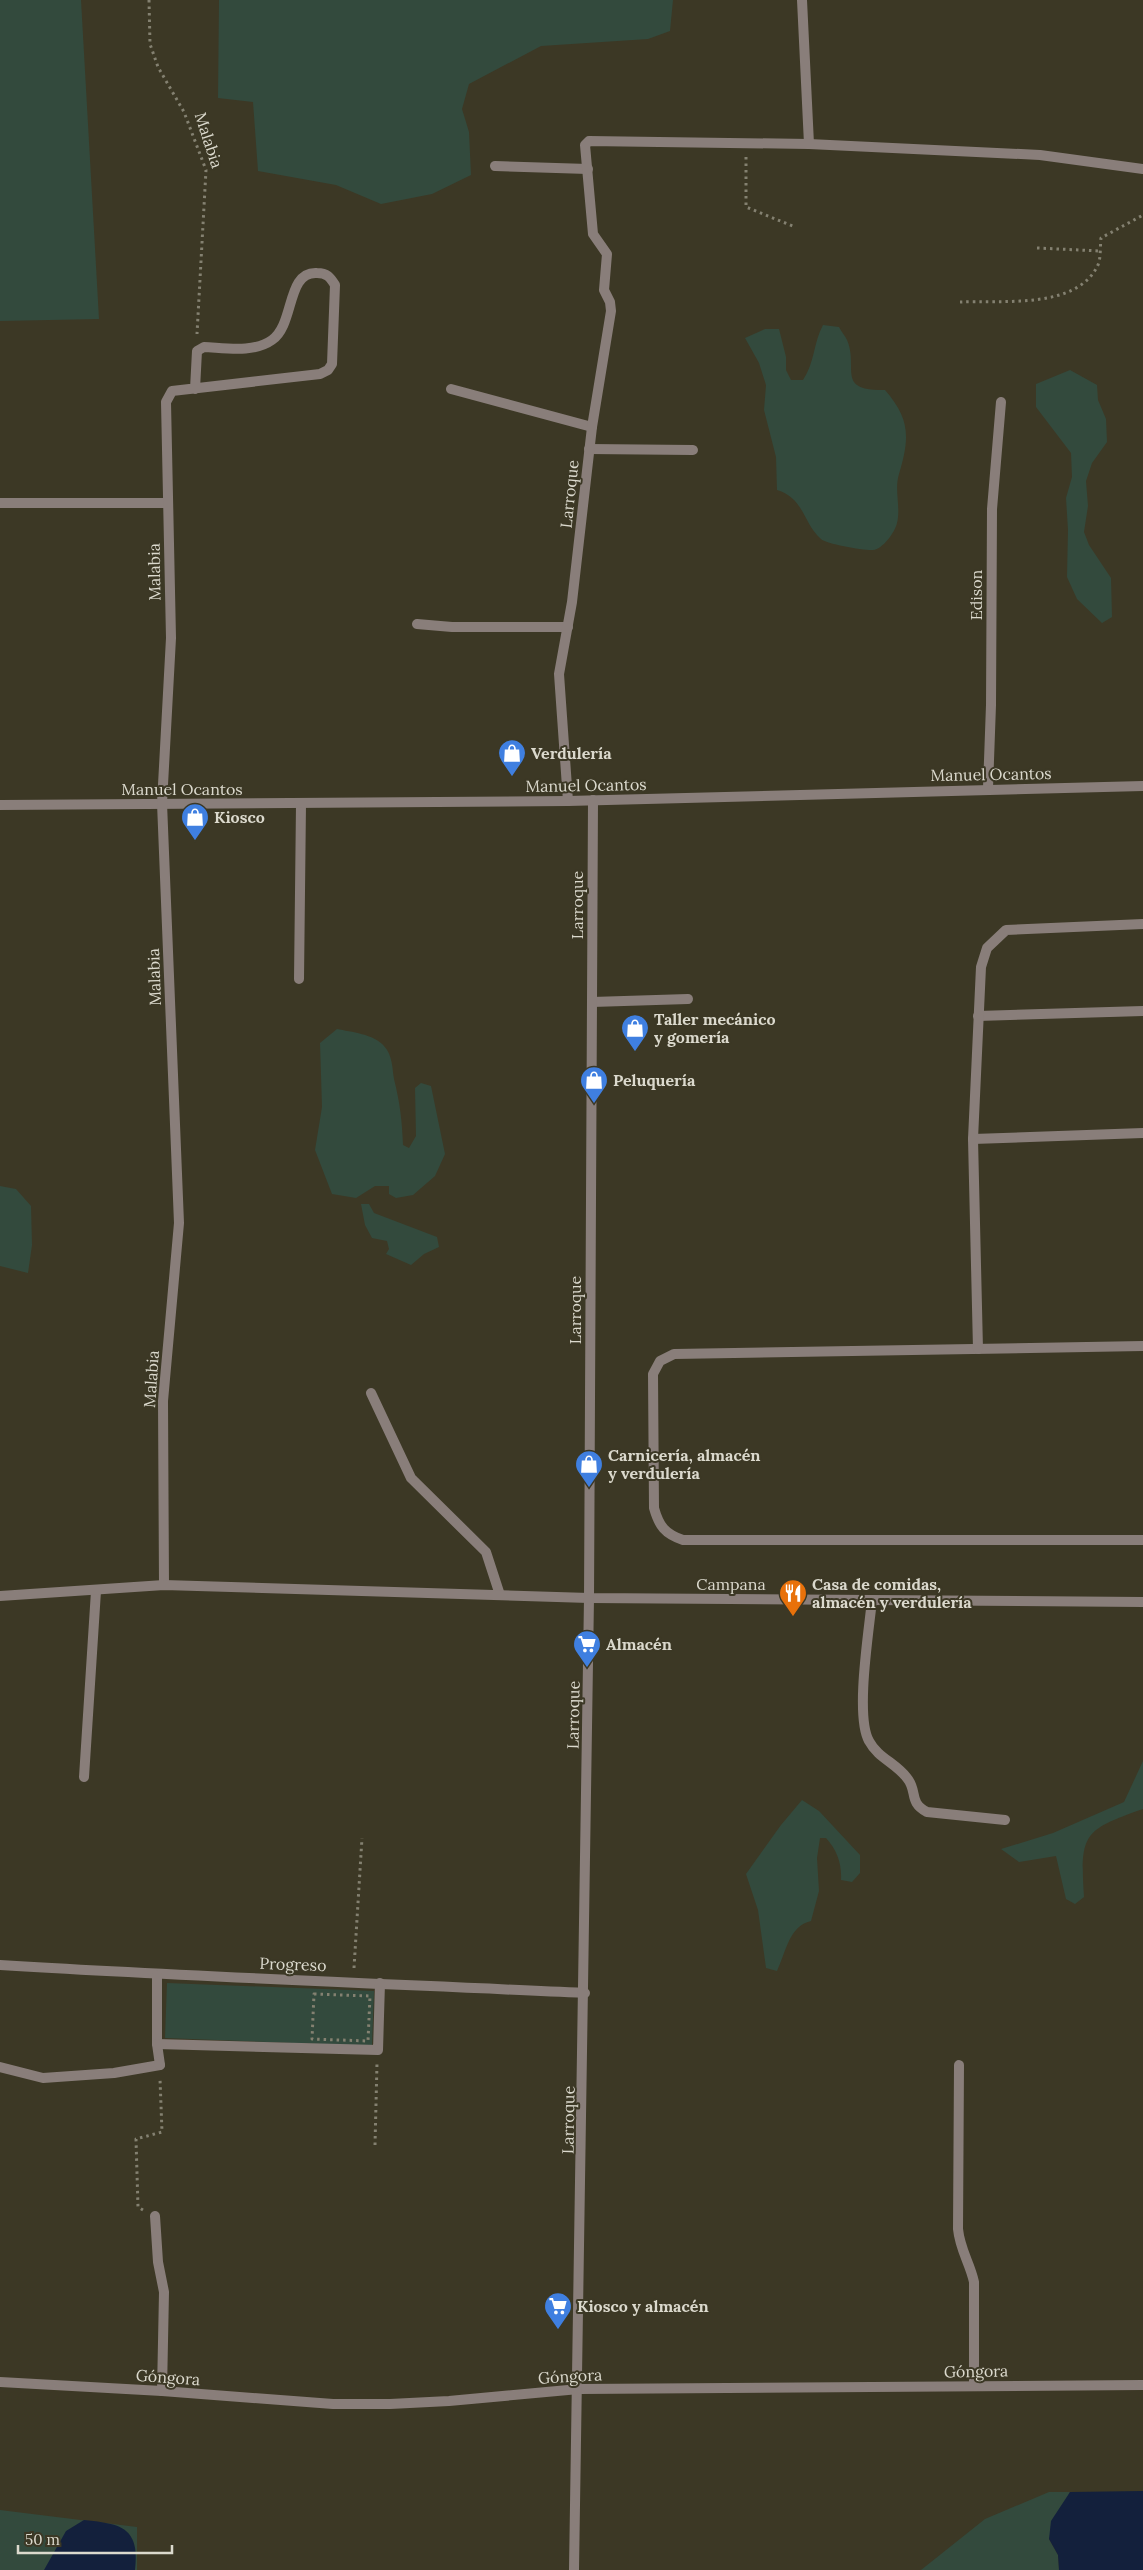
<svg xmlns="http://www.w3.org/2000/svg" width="1143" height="2570" font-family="Lora,serif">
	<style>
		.green { fill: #334a3d }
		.water { fill: #13203c }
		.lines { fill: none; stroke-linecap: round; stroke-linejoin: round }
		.path { stroke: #848171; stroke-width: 3; stroke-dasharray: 2.5 4; stroke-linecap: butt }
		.lane { stroke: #897e7a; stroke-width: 10 }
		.street { stroke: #897e7a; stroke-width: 10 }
		.labels { text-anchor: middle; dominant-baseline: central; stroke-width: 4; stroke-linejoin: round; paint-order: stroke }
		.street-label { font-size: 16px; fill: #dbd9cd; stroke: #3c3825 }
		.poi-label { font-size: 16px; font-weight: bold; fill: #dbd9cd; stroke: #3c3825; text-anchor: start }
	</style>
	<rect width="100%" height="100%" fill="#3c3825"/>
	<g class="green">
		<polygon points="0,0 81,0 99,319 0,321"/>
		<polygon points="219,0 673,0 670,31 648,39 541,46 469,84 462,109 469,132 471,175 432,194 381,204 336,185 258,171 253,102 218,98"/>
		<path d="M823,325l16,2c2,4 6,9 8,13 12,28 -12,51 38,50 25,29 25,47 14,84 -5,16 2,33 -2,49 -2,9 -14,26 -24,27 -7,1 -47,-6 -52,-11 -18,-16 -17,-41 -44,-49l-1,-33 -12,-47 2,-25 -7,-22 -14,-25 20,-9h14l7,28v13l5,10h12c12,-18 10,-36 20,-55z"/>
		<polygon points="1070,370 1097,385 1098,400 1106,419 1107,442 1092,463 1086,481 1088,506 1084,532 1089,545 1111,578 1112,617 1102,623 1077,599 1067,577 1068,530 1066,498 1072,477 1071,453 1036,407 1036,384"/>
		<path d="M337,1029c14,3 37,5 47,17 9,10 8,22 10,33 6,24 8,41 9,66l6,3 7,-12 -1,-48 6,-5 10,3 14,68 -10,22 -22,19 -17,3 -7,-4v-8h-14l-19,12 -24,-4 -17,-44 7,-43 -2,-64z"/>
		<polygon points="0,1186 16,1189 31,1206 32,1245 28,1273 0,1266"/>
		<polygon points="361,1204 369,1204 374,1213 437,1237 439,1247 424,1254 411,1265 386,1254 389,1249 387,1241 372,1238 365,1225"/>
		<path d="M1143,1761v48c-60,21 -63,25 -59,88l-9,7 -9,-5 -10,-43 -37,6 -18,-13 52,-16 71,-31z"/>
		<path d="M802,1800l17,11 41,44v18l-8,9 -11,-2c1,-16 -4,-30 -15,-42h-6l-3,20 2,33 -8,30c-22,5 -25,31 -34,50l-11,-3 -8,-58 -12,-36 35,-49z"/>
		<polygon points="167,1983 374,1991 372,2046 165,2038"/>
		<polygon points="1049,2492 1070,2492 1049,2539 1058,2555 1059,2570 921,2570 985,2519"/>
		<polygon points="0,2510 137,2527 137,2570 0,2570"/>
	</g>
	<g class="water">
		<polygon points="1143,2491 1143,2570 1059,2570 1058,2555 1049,2539 1051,2521 1070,2492"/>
		<path d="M84,2520c36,4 56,6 51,50h-91l22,-39z"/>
	</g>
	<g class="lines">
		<g class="path">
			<polyline points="149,0 150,44 158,67 184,112 206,170 197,334"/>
			<polyline points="746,157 746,207 795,227"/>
			<polyline points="1037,248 1100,251"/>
			<path d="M960,302c41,-2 117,8 138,-37 3,-7 2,-19 3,-27l42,-23"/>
			<polyline points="354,1968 362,1838"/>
			<polygon points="314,1994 370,1996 368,2041 312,2039"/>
			<polyline points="375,2145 377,2063"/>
			<polyline points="143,2210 138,2207 136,2139 162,2132 160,2079"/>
		</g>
		<g class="lane">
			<polyline points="589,449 693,450"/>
			<polyline points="0,503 168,503"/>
			<polyline points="417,624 452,627 568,627"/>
			<polyline points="299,979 301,804"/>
			<polyline points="592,1002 688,999"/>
			<polyline points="978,1016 1143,1011"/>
			<polyline points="973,1139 1143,1133"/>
			<path d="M1143,1346l-469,8 -14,7 -7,13 1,134c5,18 11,26 29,32h460"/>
			<polyline points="978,1349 973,1139 981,967 987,948 1006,930 1143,924"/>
			<polyline points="371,1393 411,1478 486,1552 500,1595"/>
			<path d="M872,1600c-3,31 -17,116 -3,141 9,17 27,22 38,37 11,13 1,24 20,34l78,8"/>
			<polyline points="84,1777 96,1591"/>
			<path d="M959,2065l-1,164c2,21 12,34 16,53v104"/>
			<polyline points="0,2067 43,2078 114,2073 160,2065"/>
		</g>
		<g class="street">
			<polyline points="802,0 809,144"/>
			<polyline points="495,166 588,169"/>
			<polyline points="451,389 592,427"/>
			<polyline points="988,788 991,705 992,509 1001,402"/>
			<polyline points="568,801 559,674 572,602 592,427 611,311 610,302 604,290 607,254 593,234 585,145 589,141 809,144 1040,155 1143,169"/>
			<polyline points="0,805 568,801 1143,786"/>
			<path d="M164,1585l-1,-184 16,-178 -17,-420 9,-165 -5,-236 6,-11 148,-17 8,-4 4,-6 3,-79c-5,-8 -8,-12 -18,-12 -31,-2 -22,51 -45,67 -18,13 -46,8 -68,7l-7,4 -2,38"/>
			<polyline points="0,1596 164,1585 589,1598 1143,1602"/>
			<path d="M0,1965c195,12 390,19 585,28"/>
			<polyline points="157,1975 157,2044 160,2065"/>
			<polyline points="157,2044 378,2050 380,1983"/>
			<polyline points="155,2216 158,2262 164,2292 162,2391"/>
			<polyline points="0,2382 162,2391 333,2404 390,2404 449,2401 579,2389 1143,2385"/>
			<polyline points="574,2570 589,1598 593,800"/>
		</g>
	</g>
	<defs>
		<g id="shop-pin" transform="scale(1.4375)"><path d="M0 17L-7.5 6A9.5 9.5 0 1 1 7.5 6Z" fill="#3f7fe0" stroke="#3c3825"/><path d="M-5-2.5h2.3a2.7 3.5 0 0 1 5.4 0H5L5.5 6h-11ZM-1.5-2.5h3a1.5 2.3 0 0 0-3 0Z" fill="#fff"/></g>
		<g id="restaurant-pin" transform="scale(1.4375)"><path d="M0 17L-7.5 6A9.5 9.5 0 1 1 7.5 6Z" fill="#e8710a" stroke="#3c3825"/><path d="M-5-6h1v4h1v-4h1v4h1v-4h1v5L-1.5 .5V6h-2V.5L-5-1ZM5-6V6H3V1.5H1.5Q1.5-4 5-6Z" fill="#fff"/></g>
		<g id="supermarket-pin" transform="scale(1.4375)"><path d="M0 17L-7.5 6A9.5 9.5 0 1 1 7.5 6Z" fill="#3f7fe0" stroke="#3c3825"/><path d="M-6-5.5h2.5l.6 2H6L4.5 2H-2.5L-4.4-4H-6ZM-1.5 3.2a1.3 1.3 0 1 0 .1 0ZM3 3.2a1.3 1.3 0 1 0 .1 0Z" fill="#fff"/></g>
	</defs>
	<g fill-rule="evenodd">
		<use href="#shop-pin" x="512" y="753"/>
		<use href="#shop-pin" x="195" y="817"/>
		<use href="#shop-pin" x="635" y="1028"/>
		<use href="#shop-pin" x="594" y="1080"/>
		<use href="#shop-pin" x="589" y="1464"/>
		<use href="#restaurant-pin" x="793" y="1593"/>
		<use href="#supermarket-pin" x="587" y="1644"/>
		<use href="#supermarket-pin" x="558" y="2306"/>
	</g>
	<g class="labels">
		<g class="street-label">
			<text transform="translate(209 140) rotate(72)">Malabia</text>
			<text transform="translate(569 494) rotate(-84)">Larroque</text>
			<text transform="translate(154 572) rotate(-91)">Malabia</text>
			<text transform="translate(976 595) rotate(-90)">Edison</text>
			<text transform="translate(991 774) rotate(-1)">Manuel Ocantos</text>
			<text transform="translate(586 785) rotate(-1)">Manuel Ocantos</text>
			<text x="182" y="789">Manuel Ocantos</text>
			<text transform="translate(577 905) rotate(-90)">Larroque</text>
			<text transform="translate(154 977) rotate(-92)">Malabia</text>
			<text transform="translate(575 1310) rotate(-90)">Larroque</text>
			<text transform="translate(151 1379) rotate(-86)">Malabia</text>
			<text x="731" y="1584">Campana</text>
			<text transform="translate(573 1715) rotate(-89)">Larroque</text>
			<text transform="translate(293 1964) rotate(2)">Progreso</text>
			<text transform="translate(568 2120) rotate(-89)">Larroque</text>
			<text transform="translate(976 2371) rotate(-1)">Góngora</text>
			<text transform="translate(570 2376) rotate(-3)">Góngora</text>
			<text transform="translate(168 2377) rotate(4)">Góngora</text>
		</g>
		<g class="poi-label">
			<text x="531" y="753">Verdulería</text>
			<text x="214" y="817">Kiosco</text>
			<text x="654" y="1019">Taller mecánico<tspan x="654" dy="18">y gomería</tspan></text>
			<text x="613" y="1080">Peluquería</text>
			<text x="608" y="1455">Carnicería, almacén<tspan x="608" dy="18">y verdulería</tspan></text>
			<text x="812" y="1584">Casa de comidas,<tspan x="812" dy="18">almacén y verdulería</tspan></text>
			<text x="606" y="1644">Almacén</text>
			<text x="577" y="2306">Kiosco y almacén</text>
		</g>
	</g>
	<path d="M18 2545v8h154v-8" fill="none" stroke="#dbd9cd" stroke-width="2.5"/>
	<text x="25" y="2545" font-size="15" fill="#dbd9cd" stroke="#3c3825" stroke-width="4" paint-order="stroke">50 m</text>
</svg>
